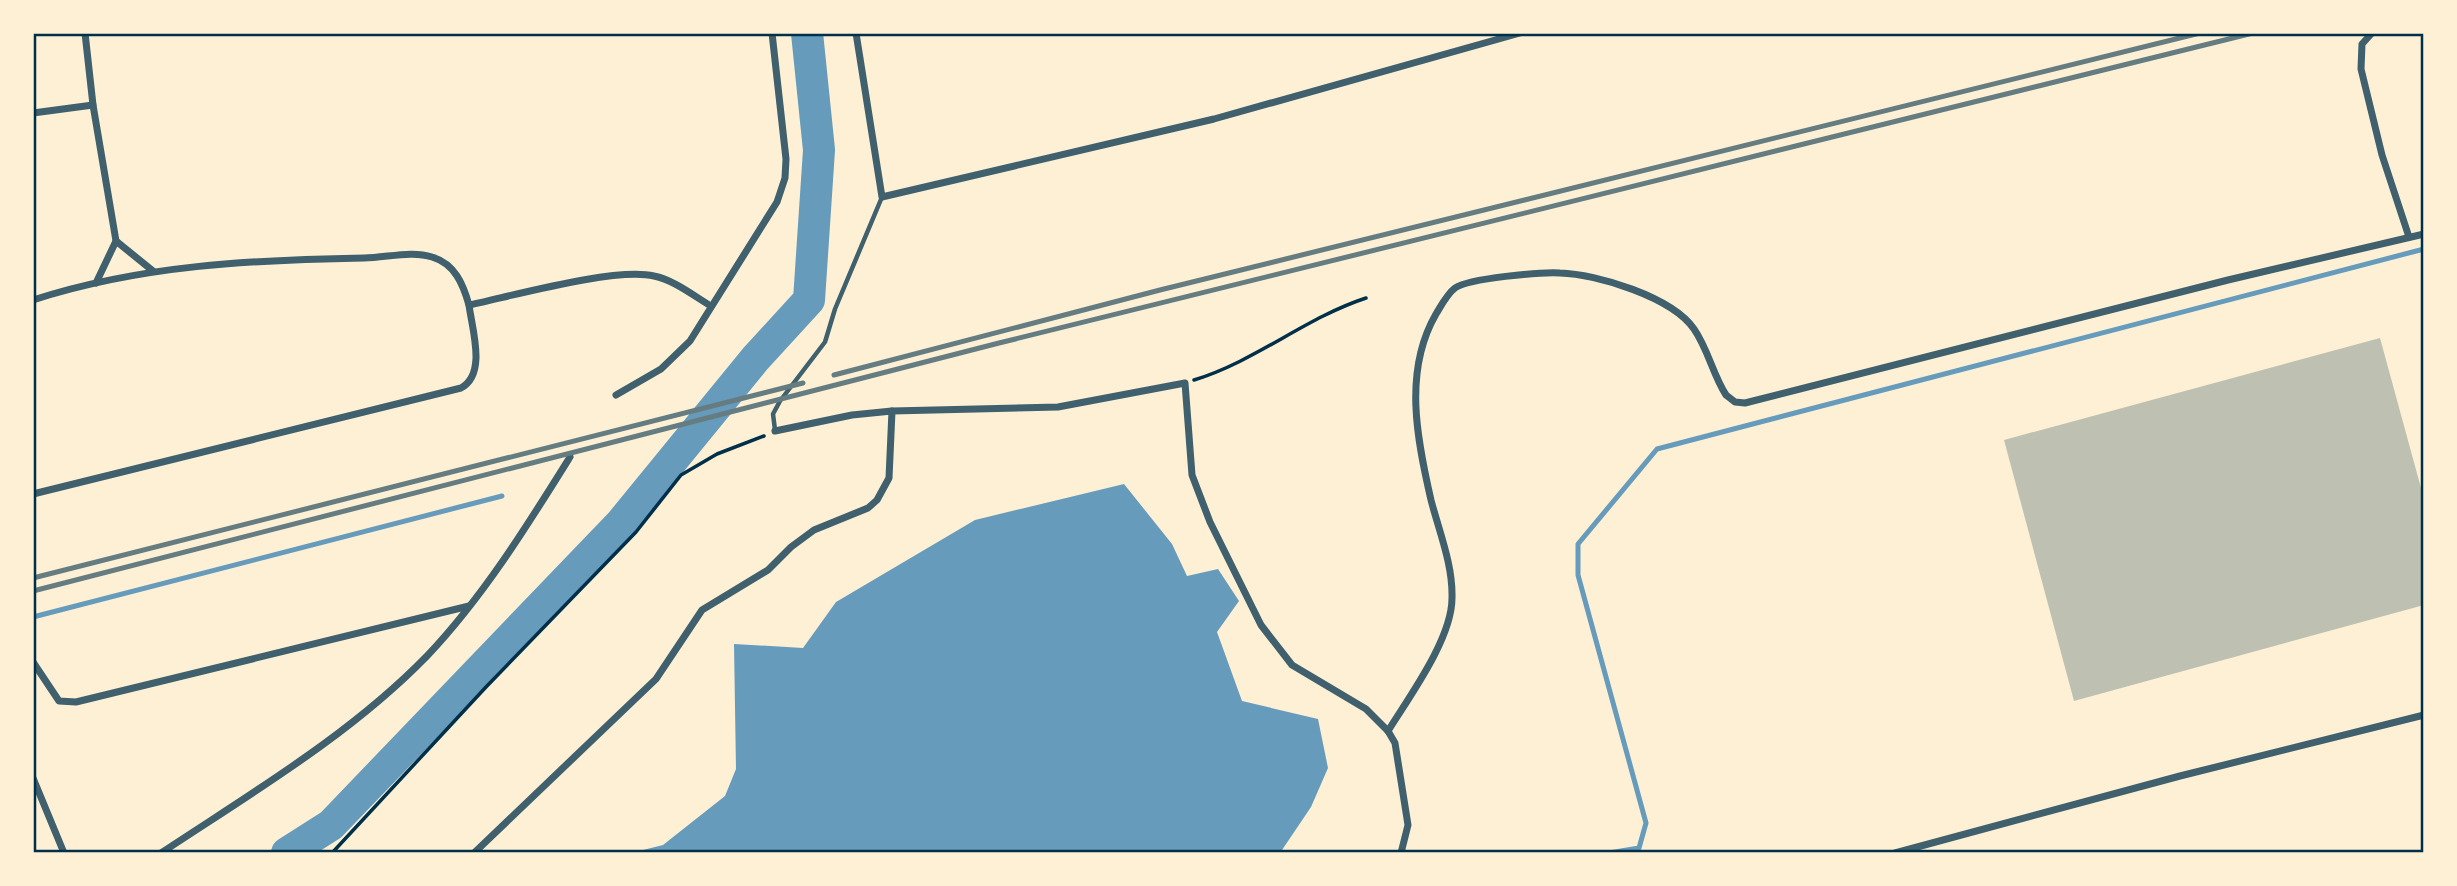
<svg xmlns="http://www.w3.org/2000/svg" width="2457" height="886" font-family="'Open Sans',sans-serif">
	<style>
		.water { fill: #669bbc }
		.lines { fill: none; stroke-linecap: round; stroke-linejoin: round }
		.stream { stroke: #669bbc; stroke-width: 5 }
		.river { stroke: #669bbc; stroke-width: 32 }
		.building { fill: #bec0b2 }
		.path { stroke: #003049; stroke-width: 3.5 }
		.service { stroke: #3f606c; stroke-width: 4.5 }
		.minor { stroke: #3f606c; stroke-width: 7 }
		.rail { stroke: #657d81; stroke-width: 5 }
		.neatline { fill: none; stroke: #003049; stroke-width: 2.5 }
	</style>
	<rect width="100%" height="100%" fill="#fdf0d5"/>
	<polygon class="water" points="1124,484 1172,544 1187,576 1218,569 1239,601 1217,632 1242,701 1318,719 1328,768 1311,807 1280,853 631,853 663,845 725,796 736,769 734,644 803,648 836,602 975,520"/>
	<g class="lines">
		<g class="stream">
			<polyline points="33,617 502,496"/>
			<polyline points="1609,853 1639,848 1646,823 1578,575 1578,544 1657,449 2424,249"/>
		</g>
		<polyline class="river" points="287,853 331,825 621,523 755,359 809,300 819,150 807,33"/>
	</g>
	<polygon class="building" points="2380,338 2424,499 2424,605 2074,701 2004,440"/>
	<g class="lines">
		<g class="path">
			<path d="M1194,380c62,-19 111,-62 172,-82"/>
			<polyline points="332,853 486,687 636,532 681,475 717,454 764,436"/>
		</g>
		<polyline class="service" points="775,430 773,414 780,401 825,342 835,309 882,197"/>
		<g class="minor">
			<polyline points="85,33 93,105 116,241 96,283"/>
			<polyline points="856,33 882,197 1214,119 1520,33"/>
			<polyline points="2372,33 2362,44 2361,69 2382,155 2409,237"/>
			<polyline points="33,113 93,105"/>
			<polyline points="116,241 153,271"/>
			<path d="M33,300c108,-35 218,-40 331,-42 22,0 47,-8 68,-1 23,7 31,27 37,48 43,-9 146,-38 185,-29 20,4 40,20 57,30"/>
			<polyline points="616,395 661,369 690,341 777,202 785,178 786,159 772,33"/>
			<polyline points="775,431 852,415 892,411 1058,407 1185,383 1192,475 1210,522 1261,625 1292,665 1366,709 1388,731 1395,743 1408,825 1401,853"/>
			<path d="M33,494l428,-106c26,-14 11,-59 8,-83"/>
			<polyline points="33,662 59,701 76,702 469,606"/>
			<path d="M1388,731c21,-34 64,-92 64,-133 1,-33 -13,-67 -21,-98 -14,-61 -28,-129 5,-186 5,-8 11,-20 19,-26 14,-10 86,-16 105,-15 37,1 112,24 134,56 14,20 19,46 32,66l9,7 10,1 483,-123 196,-46"/>
			<polyline points="33,778 64,853"/>
			<path d="M161,853c92,-61 189,-118 266,-197 56,-59 100,-130 143,-199"/>
			<polyline points="474,853 656,679 702,610 768,570 791,547 814,530 868,508 877,500 889,478 892,411"/>
			<polyline points="1895,853 2180,776 2424,715"/>
		</g>
		<g class="rail">
			<polyline points="834,375 1160,290 2200,33"/>
			<polyline points="33,578 803,383"/>
			<polyline points="33,591 999,343 2253,33"/>
		</g>
	</g>
	<rect width="2457" height="886" fill="none" stroke="#fdf0d5" stroke-width="70"/>
	<rect x="35" y="35" width="2387" height="816" class="neatline"/>
</svg>
